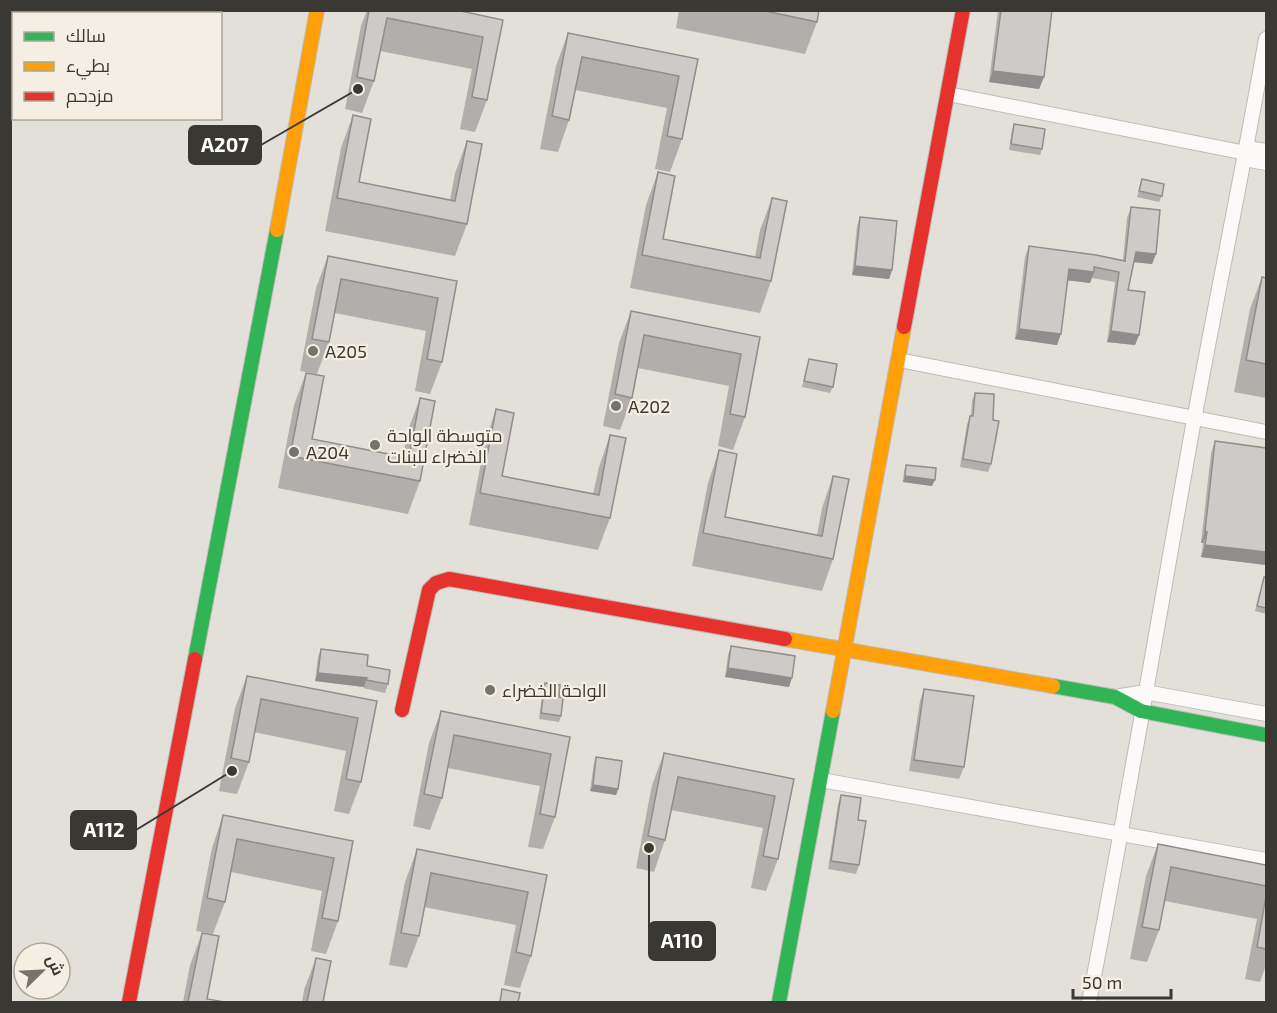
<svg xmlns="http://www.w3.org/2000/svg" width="1277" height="1013" font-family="'Exo 2',Cairo,sans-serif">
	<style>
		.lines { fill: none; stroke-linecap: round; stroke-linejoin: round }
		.street-casing { stroke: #bebcb7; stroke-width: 16 }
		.fast-casing { stroke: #bebcb7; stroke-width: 16 }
		.slow-casing { stroke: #bebcb7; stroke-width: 16 }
		.jam-casing { stroke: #bebcb7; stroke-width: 16 }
		.street { stroke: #fbfaf9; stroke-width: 14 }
		.fast { stroke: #30b455; stroke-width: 14 }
		.slow { stroke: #ff9f0a; stroke-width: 14 }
		.jam { stroke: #e5322d; stroke-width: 14 }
		.wall { fill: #b1aeac }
		.shaded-wall { fill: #908d8c }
		.building { fill: #cecac8; stroke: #908d8c; stroke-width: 1.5 }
		.poi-dot { fill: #75736d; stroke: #f4efe2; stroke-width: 2 }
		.labels { text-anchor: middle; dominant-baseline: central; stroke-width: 4.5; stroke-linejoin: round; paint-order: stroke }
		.poi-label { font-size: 18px; fill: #3a3833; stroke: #f4efe2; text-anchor: start }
		.leader { fill: none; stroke: #3a3833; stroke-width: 2 }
		.callout-dot { fill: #3a3833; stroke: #f4efe2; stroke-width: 2 }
		.callout { fill: #3a3833; stroke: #3a3833; stroke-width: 2 }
		.callout-label { font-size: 20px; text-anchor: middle; font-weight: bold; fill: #fff }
	</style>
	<rect width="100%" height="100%" fill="#e3e0d9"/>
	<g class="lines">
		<g class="street-casing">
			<g id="street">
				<polyline points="948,94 1246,153"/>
				<polyline points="1247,148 1266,151"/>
				<polyline points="1245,159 1266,163"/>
				<polyline points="899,360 1266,432"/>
				<polyline points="1115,697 1145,692 1266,714"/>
				<polyline points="821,780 1266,860"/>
				<path d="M1089,1002c37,-190 69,-381 103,-571 24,-131 51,-261 74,-392"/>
			</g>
		</g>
		<g class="fast-casing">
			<g id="fast">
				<polyline points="195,659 277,230"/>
				<polyline points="1053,686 1115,697 1141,711 1266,735"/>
				<polyline points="779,1002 833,711"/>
			</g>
		</g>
		<g class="slow-casing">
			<g id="slow">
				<polyline points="277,230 317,10"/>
				<polyline points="785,639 1053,686"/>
				<polyline points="833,711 904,327"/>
			</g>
		</g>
		<g class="jam-casing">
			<g id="jam">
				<polyline points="904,327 963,10"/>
				<polyline points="402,710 429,590 436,583 449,579 785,639"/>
				<polyline points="129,1002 195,659"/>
			</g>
		</g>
		<use href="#street" class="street"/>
		<use href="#fast" class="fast"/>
		<use href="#slow" class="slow"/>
		<use href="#jam" class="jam"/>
	</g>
	<g class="wall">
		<polygon points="367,10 456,10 503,20 487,100 475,132 460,129 472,69 380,51 374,81 362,113 345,109 361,26"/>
		<polygon points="679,10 819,10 817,22 805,54 676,28"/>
		<polygon points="998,10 1052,10 1044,77 1039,89 989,82"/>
		<polygon points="568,33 698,59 682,139 670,172 655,169 667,108 575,90 569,120 558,152 540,149 556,66"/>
		<polygon points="353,115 359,182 450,200 455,173 467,141 467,224 455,256 325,231 341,148"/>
		<polygon points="1014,124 1042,149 1040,155 1009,150 1012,130"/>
		<polygon points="658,172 663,239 755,257 760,230 772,198 771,281 760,313 630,288 646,205"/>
		<polygon points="1142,179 1162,196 1159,202 1137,197"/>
		<polygon points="1131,207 1156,254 1152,264 1134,262 1128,290 1139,335 1135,345 1107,342 1115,282 1092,278 1090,283 1068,280 1057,345 1015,339 1025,257 1029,246 1123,260 1127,218"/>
		<polygon points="860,217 892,270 889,279 852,275 857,226"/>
		<polygon points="328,256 457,281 442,362 430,394 415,391 426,331 335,313 329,342 317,374 300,371 316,288"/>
		<polygon points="1262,277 1266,278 1266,398 1234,392 1250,309"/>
		<polygon points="631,311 760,337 745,417 733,450 718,446 729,386 638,368 632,398 620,430 603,426 619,343"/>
		<polygon points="809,359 833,387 830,393 802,387 807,365"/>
		<polygon points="306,373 312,439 403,457 408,430 420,398 420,481 408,514 278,488 294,405"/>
		<polygon points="975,393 991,464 988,472 960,467 967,424 971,416 972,401"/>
		<polygon points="496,409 502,476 593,494 599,467 610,435 610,518 598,550 469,525 485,442"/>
		<polygon points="1215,441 1266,448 1266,565 1201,557 1203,543 1201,543 1211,453"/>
		<polygon points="719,450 725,517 817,535 822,508 833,476 833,559 822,591 692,566 708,483"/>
		<polygon points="906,465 932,486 903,482 904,471"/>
		<polygon points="1264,577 1266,578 1266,614 1255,611"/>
		<polygon points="731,646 789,687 725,677 728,655"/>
		<polygon points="321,649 367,666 388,684 385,693 363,688 364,687 315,681 318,657"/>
		<polygon points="247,676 377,701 361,782 349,814 334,811 346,751 254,732 249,762 237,794 219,791 235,708"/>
		<polygon points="545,683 561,716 559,722 539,719 543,689"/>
		<polygon points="924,689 964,767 959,779 909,771 920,701"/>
		<polygon points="441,711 570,737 555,817 543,849 528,847 540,786 448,768 442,798 430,830 413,826 429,743"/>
		<polygon points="664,753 794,779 778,859 766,891 751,888 763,828 671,810 665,840 654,872 636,868 652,785"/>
		<polygon points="596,757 618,789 616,795 590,791 594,763"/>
		<polygon points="841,795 858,820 859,865 856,874 828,869 838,804"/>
		<polygon points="223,815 353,841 338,921 326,954 311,951 322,891 231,872 225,902 213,934 196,931 212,848"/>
		<polygon points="1158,844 1266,865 1266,965 1260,982 1245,979 1257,919 1165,901 1159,930 1147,962 1130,959 1146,876"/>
		<polygon points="417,849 547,875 531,956 520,988 504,985 516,925 424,907 419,936 407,968 389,965 405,882"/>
		<polygon points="202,933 207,999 225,1002 183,1002 190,965"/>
		<polygon points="316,958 323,1002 302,1002 304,990"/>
	</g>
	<g class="shaded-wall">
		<polygon points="993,71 1044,77 1039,89 989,82"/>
		<polygon points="1136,252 1156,254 1152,264 1132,262"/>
		<polygon points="855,266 892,270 889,279 852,275"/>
		<polygon points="1069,269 1094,272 1090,283 1065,280"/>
		<polygon points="1019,329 1061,334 1057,345 1015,339"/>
		<polygon points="1111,331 1139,335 1135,345 1107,342"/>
		<polygon points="905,476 935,480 932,486 903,482"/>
		<polygon points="1205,531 1207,532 1203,543 1201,543"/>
		<polygon points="1205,545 1266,552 1266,565 1201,557"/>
		<polygon points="728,668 792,678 789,687 725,677"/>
		<polygon points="318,673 367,678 364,687 315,681"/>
		<polygon points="593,785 618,789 616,795 590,791"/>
	</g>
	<g class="building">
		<polygon points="369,10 456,10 503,20 487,100 472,97 483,37 387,18 374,81 357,77"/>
		<polygon points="761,10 819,10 817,22"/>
		<polygon points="1001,10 1052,10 1044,77 993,71"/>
		<polygon points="568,33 698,59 682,139 667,136 679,76 582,57 569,120 552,116"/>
		<polygon points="353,115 371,119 359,182 455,201 467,141 482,144 467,224 337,198"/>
		<polygon points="1014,124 1045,129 1042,149 1011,144"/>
		<polygon points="658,172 675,176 663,239 760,258 772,198 787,201 771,281 642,255"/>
		<polygon points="1142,179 1164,184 1162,196 1139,191"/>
		<polygon points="1131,207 1160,210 1156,254 1136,252 1128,290 1145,292 1139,335 1111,331 1119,272 1094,267 1094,272 1069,269 1061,334 1019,329 1029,246 1096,255 1125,261"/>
		<polygon points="860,217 897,221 892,270 855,266"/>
		<polygon points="328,256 457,281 442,362 427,359 438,298 341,279 329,342 312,339"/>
		<polygon points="1262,277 1266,278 1266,364 1246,360"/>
		<polygon points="631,311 760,337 745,417 730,414 741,354 644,335 632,398 615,394"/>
		<polygon points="809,359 837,364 833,387 804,381"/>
		<polygon points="306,373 324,376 312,439 409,458 420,398 435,401 420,481 290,456"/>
		<polygon points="975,393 994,394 993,420 999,421 991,464 963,459 970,416 973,416"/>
		<polygon points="496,409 514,413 502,476 599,495 610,435 626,438 610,518 480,493"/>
		<polygon points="1215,441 1266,448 1266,552 1205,545 1207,532 1205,531"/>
		<polygon points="719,450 737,454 725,517 822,536 833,476 849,479 833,559 703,533"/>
		<polygon points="906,465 936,468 935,480 905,476"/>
		<polygon points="1264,577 1266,578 1266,608 1257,606"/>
		<polygon points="731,646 795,656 792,678 728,668"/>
		<polygon points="321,649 368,655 367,666 390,670 388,684 366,680 367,678 318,673"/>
		<polygon points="247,676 377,701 361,782 346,779 358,718 261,699 249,762 231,758"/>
		<polygon points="545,683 560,685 559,697 563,698 561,716 541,713"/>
		<polygon points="924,689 974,696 964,767 914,760"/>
		<polygon points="441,711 570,737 555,817 540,814 551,754 454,735 442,798 424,794"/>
		<polygon points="664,753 794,779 778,859 763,856 775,796 678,777 665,840 648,836"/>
		<polygon points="596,757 622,761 618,789 593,785"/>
		<polygon points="841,795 861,798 858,820 866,821 859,865 831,861"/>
		<polygon points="223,815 353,841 338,921 322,918 334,858 237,839 225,902 207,898"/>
		<polygon points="1158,844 1266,865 1266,886 1171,867 1159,930 1142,927"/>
		<polygon points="417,849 547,875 531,956 516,952 528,892 431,873 419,936 401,933"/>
		<polygon points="1266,896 1266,949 1257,947"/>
		<polygon points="202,933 219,936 207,999 225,1002 188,1002"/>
		<polygon points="316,958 331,961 323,1002 307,1002"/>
		<polygon points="502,989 520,993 518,1002 500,1002"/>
	</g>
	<g class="poi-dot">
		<circle cx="313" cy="351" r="6"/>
		<circle cx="616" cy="406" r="6"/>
		<circle cx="375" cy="445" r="6"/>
		<circle cx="294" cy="452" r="6"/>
		<circle cx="490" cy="690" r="6"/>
	</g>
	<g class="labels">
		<g class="poi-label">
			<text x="325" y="351">A205</text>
			<text x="628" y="406">A202</text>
			<text x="387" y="435">متوسطة الواحة<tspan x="387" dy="21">الخضراء للبنات</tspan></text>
			<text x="306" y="452">A204</text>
			<text x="502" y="690">الواحة الخضراء</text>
		</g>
	</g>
	<path class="leader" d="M358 89L261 145M232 771L136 830M649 848L649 941"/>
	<g class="callout-dot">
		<circle cx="358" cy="89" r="6"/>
		<circle cx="232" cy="771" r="6"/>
		<circle cx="649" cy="848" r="6"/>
	</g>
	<g class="callout">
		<rect x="189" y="126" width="72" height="38" rx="6"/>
		<rect x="71" y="811" width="65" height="38" rx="6"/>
		<rect x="649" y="922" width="66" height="38" rx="6"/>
	</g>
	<g class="callout-label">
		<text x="225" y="152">A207</text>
		<text x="104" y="837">A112</text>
		<text x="682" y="948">A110</text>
	</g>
	<rect width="1277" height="1013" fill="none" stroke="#3a3833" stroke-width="24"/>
	<rect x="12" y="12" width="210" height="108" fill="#f4efe2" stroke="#aaa69c" stroke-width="1.5"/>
	<rect x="24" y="32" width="30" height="9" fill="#30b455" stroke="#aaa69c" stroke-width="1.5"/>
	<text x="66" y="42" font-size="18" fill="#3a3833">سالك</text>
	<rect x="24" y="62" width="30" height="9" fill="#ff9f0a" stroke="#aaa69c" stroke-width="1.5"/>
	<text x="66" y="72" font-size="18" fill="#3a3833">بطيء</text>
	<rect x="24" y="92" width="30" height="9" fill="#e5322d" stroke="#aaa69c" stroke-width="1.5"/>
	<text x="66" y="102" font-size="18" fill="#3a3833">مزدحم</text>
	<g transform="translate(42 971) rotate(66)"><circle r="28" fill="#f4efe2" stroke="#aaa69c" stroke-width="1.5"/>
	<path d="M0-4.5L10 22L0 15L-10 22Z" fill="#75736d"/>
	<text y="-9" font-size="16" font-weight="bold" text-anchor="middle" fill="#3a3833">ش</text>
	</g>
	<path d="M1073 989v9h98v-9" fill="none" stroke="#3a3833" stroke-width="3"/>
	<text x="1082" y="989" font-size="18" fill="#3a3833" stroke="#f4efe2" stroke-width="4.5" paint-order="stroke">50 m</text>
</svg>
